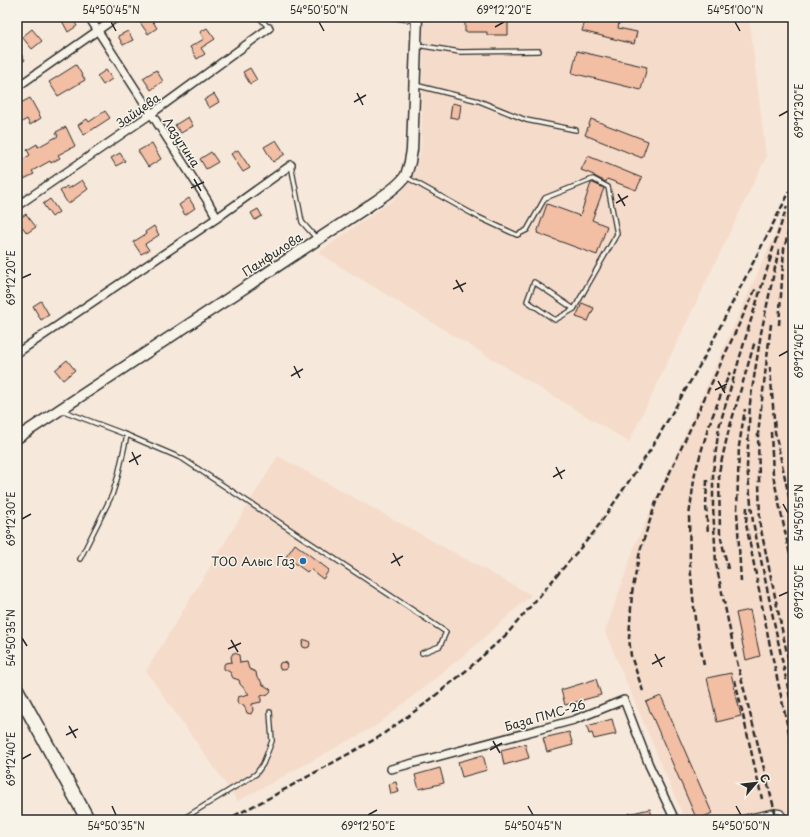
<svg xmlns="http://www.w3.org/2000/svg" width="810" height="837" font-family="'Playpen Sans',sans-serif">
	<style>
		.built { fill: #f5dbca }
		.building { fill: #f2bea4; stroke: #2b2b2b }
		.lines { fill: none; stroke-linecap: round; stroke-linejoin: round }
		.lane-casing { stroke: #2b2b2b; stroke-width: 6 }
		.street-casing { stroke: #2b2b2b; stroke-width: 10 }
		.secondary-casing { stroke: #2b2b2b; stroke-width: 13 }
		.highway-casing { stroke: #2b2b2b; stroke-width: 16 }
		.lane { stroke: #f7f3e8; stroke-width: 3.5 }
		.street { stroke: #f7f3e8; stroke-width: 7 }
		.secondary { stroke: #f7f3e8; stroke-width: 10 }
		.highway { stroke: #f7f3e8; stroke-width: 13 }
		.rail { stroke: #2b2b2b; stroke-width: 2.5; stroke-dasharray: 6 3; stroke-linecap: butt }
		.ticks { fill: none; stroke: #2b2b2b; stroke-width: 1.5 }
		.poi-dot { fill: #1f6fb2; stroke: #f7f3e8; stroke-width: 1.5 }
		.labels { text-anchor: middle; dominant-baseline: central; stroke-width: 3; stroke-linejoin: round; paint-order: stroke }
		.street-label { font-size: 12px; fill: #2b2b2b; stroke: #f7f3e8 }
		.poi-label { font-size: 12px; fill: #2b2b2b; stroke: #f7f3e8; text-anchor: end }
		.neatline { fill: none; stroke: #2b2b2b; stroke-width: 1.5 }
		.ticks-label { font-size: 10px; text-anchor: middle; fill: #2b2b2b }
	</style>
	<rect width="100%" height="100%" fill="#f6e8da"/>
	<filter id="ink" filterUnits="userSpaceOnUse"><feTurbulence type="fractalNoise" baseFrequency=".025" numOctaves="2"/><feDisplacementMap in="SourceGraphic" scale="8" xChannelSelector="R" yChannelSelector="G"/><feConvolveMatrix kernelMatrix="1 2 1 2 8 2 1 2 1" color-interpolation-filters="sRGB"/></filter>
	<g filter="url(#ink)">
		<g class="built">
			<polygon points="424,17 749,17 766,157 629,442 318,253 397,197 412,179 421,151"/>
			<polygon points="793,195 793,820 685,820 605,632 636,543"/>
			<polygon points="278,456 531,595 469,651 377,725 238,801 146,671"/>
		</g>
		<g class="building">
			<polygon points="64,17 72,17 77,26 68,32 61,19"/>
			<polygon points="146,17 150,17 157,28 148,34 139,21"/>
			<polygon points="465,17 508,17 508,35 487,35 487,32 465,32"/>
			<polygon points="586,17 620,18 618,28 637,32 634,44 582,31"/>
			<polygon points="207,28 215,39 201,48 205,54 197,59 190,47 204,39 200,32"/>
			<polygon points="32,29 42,41 32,49 22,37"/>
			<polygon points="128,31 133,40 123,45 118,36"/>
			<polygon points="17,48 25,60 17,65"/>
			<polygon points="577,51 647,67 641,90 572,73"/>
			<polygon points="76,65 85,80 58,96 49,82"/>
			<polygon points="250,68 257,80 250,84 243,72"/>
			<polygon points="106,70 112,79 103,85 97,76"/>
			<polygon points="156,70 163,81 151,90 143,78"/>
			<polygon points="214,94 219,102 209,108 204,100"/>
			<polygon points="30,98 41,118 30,125 27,119 17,125 17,105"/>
			<polygon points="452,103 461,105 459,119 450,117"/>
			<polygon points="105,111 110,118 84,135 78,125 87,119 89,122"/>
			<polygon points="188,117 193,126 181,133 175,125"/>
			<polygon points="591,119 648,141 642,158 585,135"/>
			<polygon points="66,127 75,146 58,155 60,158 51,163 50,161 32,171 34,174 24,179 17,166 17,163 30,155 27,150 37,144 38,147 58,136 56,132"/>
			<polygon points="276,140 285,154 273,162 264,147"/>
			<polygon points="152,143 161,159 148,167 138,151"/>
			<polygon points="238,150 250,168 243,172 231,154"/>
			<polygon points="211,152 218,162 206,169 200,159"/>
			<polygon points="120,153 125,161 116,166 111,158"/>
			<polygon points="588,156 642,178 636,190 607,179 606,182 594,176 594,175 581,170"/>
			<polygon points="82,180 88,189 68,204 60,191 67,186 68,189"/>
			<polygon points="591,183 593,183 604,188 592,220 607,226 597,255 537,233 547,204 580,216"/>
			<polygon points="189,198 195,208 185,215 179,205"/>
			<polygon points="50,199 59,212 52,217 43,204"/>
			<polygon points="258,209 262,216 255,220 251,213"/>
			<polygon points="26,214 36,227 27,233 17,220"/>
			<polygon points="154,226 159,235 145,244 149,250 141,254 133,242 146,234 145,232"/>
			<polygon points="41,301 49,315 41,320 33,306"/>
			<polygon points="582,303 594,308 588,321 576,317"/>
			<polygon points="67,360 75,370 63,380 55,370"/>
			<polygon points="295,544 329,570 323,579 310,569 307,572 286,557"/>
			<polygon points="750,610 760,656 746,660 736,613"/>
			<circle cx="306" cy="644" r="4"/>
			<polygon points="233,653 235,653 239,655 240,663 247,662 249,669 256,672 257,678 260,679 262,684 270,689 271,691 268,694 261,696 261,702 252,704 253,710 251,714 247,713 244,705 238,704 237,700 238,697 249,694 240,684 239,680 233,678 230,672 224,669 224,665 225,663 232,662 231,657"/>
			<circle cx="283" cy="666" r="4"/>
			<polygon points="731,673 741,716 717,722 707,678"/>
			<polygon points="596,679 601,695 565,705 561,690"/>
			<polygon points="661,696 712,813 697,820 646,702"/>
			<polygon points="612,719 616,734 594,739 592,733 589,734 587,726"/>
			<polygon points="569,732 573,745 547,752 543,738"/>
			<polygon points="525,744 529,758 504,765 501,750"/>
			<polygon points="483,755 487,770 462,777 458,762"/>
			<polygon points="440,768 444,783 419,789 415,775"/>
			<polygon points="396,782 399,792 391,794 389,784"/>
			<polygon points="650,809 653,820 629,820 628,814"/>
		</g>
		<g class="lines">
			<g class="lane-casing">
				<g id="lane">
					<polyline points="259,17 269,28"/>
					<polyline points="391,17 416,21"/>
					<polyline points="417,45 460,52 539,51"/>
					<polyline points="415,85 479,101 526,120 576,130"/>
					<polyline points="291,165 302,222 317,239"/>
					<polyline points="406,177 478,217 517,235 527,230 545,198 593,179 608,187 617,234 574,309 555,320 527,301 534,282 574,309"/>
					<polyline points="61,410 127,435 183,459 446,632 440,646 422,653"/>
					<polyline points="80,559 112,495 118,476 127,435"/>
					<polyline points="181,820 256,774 263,764 272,741 270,712"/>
					<polyline points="731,820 775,811 781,812 787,820"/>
				</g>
			</g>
			<g class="street-casing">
				<g id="street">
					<polyline points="89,17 207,200 217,218"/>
					<polyline points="17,87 117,17"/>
					<polyline points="17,206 151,114 269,28"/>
					<polyline points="17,353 217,218 291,165"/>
					<polyline points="391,769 574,720 624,700 649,765 675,820"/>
				</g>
			</g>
			<g class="secondary-casing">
				<path id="secondary" d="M17,438l353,-233c10,-7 30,-19 36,-30 3,-8 5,-16 6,-25l5,-133"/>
			</g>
			<g class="highway-casing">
				<polyline id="highway" points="17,690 88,820"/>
			</g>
			<use href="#lane" class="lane"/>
			<use href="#street" class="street"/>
			<use href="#secondary" class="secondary"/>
			<use href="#highway" class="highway"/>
			<g class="rail">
				<polyline points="779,249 761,333 750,403 747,467 753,522 793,712"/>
				<polyline points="771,257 750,323 719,427 713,472 713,506 716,564 735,654 777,820"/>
				<polyline points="769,261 787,206"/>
				<polyline points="771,324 758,434 760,525 793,682"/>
				<polyline points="779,325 784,249 793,215"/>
				<polyline points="770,367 775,432 793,515"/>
				<polyline points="771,432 773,475 793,569"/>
				<polyline points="707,480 706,506 708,534"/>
				<polyline points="747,507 746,524 769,641 793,751"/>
				<polyline points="728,569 720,534 719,472 728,433 755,341"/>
				<polyline points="741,582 737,511 739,446 745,409"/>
				<polyline points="704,665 695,619 690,564 689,516 695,473 709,425 730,372"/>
				<polyline points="735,680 762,799"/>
				<polyline points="643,691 631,656 629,638 632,593 640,551 656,502 756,288"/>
				<polyline points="226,820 271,797 379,737 426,703 467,670 507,634 594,532 651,449 704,358 793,185"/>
			</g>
		</g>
	</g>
	<path class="ticks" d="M111,22l5,9M319,22l5,9M735,22l5,9M495,27l9,-5M357,93l6,12M354,102l12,-7M779,116l9,-5M194,179l7,12M191,188l13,-6M618,194l7,12M616,203l12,-7M22,278l9,-4M456,280l7,12M453,289l13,-6M779,356l9,-5M294,366l6,12M291,376l12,-7M718,381l7,12M715,390l12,-6M132,452l6,13M129,462l12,-7M556,467l6,12M553,477l12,-7M783,504l5,9M22,519l9,-5M393,553l7,13M391,563l12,-7M779,596l9,-4M22,638l5,8M231,640l7,12M228,649l13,-6M655,654l7,13M652,664l13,-7M69,726l7,12M66,735l12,-6M493,741l7,12M490,750l12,-7M22,759l9,-5M112,806l4,9M528,806l5,9M736,806l5,9M368,815l9,-5"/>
	<circle class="poi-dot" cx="303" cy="561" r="4"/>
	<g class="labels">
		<g class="street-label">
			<text transform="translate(138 110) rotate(-35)">Зайцева</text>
			<text transform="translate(182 142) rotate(57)">Лазутина</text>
			<text transform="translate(272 254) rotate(-33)">Панфилова</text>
			<text transform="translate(545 715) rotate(-16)">База ПМС-26</text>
		</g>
		<g class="poi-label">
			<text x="295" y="561">ТОО Алыс Газ</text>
		</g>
	</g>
	<rect width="810" height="837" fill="none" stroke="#f7f3e8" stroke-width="44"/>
	<g transform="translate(756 783) rotate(62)" stroke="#f7f3e8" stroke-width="3" paint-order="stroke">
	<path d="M0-3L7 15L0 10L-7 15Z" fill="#2b2b2b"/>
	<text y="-6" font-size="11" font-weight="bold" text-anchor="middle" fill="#2b2b2b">С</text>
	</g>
	<rect x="22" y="22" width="766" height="793" class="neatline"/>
	<g class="ticks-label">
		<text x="111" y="14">54°50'45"N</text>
		<text x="319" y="14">54°50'50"N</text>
		<text x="504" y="14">69°12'20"E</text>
		<text x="735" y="14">54°51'00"N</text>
		<text transform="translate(799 111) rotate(-90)" y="4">69°12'30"E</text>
		<text transform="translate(11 278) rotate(-90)" y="4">69°12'20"E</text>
		<text transform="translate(799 351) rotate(-90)" y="4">69°12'40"E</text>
		<text transform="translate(799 513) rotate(-90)" y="4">54°50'55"N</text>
		<text transform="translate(11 519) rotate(-90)" y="4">69°12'30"E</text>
		<text transform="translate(799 592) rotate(-90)" y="4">69°12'50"E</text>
		<text transform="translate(11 638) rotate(-90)" y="4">54°50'35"N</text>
		<text transform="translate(11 759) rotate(-90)" y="4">69°12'40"E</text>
		<text x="116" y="830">54°50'35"N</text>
		<text x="368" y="830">69°12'50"E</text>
		<text x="533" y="830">54°50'45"N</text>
		<text x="741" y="830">54°50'50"N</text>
	</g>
</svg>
